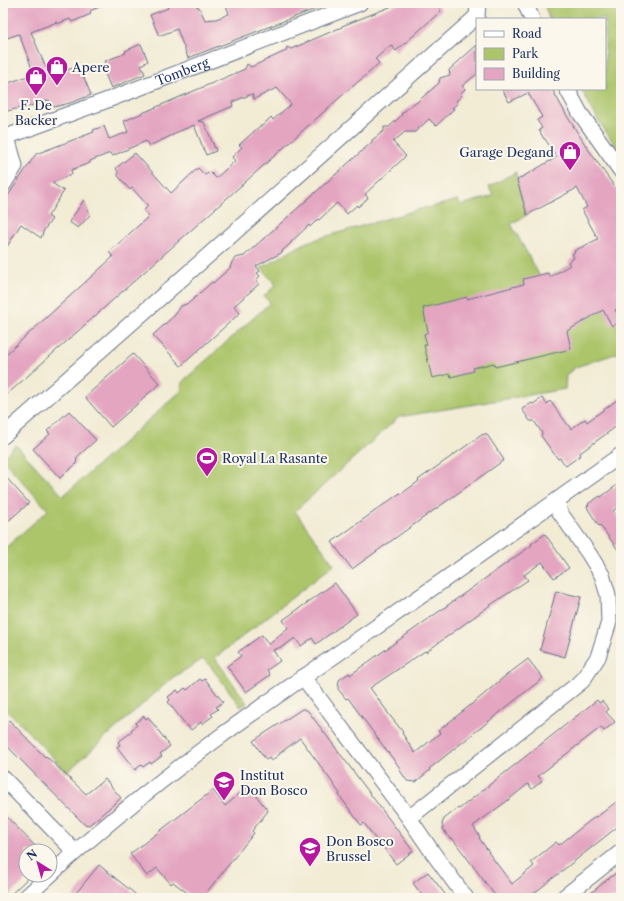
<svg xmlns="http://www.w3.org/2000/svg" width="624" height="901" font-family="'Libre Caslon Text',serif">
	<style>
		.green { fill: #acc56a; stroke: #647a64 }
		.building { fill: #e4a5c1 }
		.lines { fill: none; stroke-linecap: round; stroke-linejoin: round }
		.minor-casing { stroke: #667188; stroke-width: 17 }
		.minor { stroke: #fff; stroke-width: 15 }
		.labels { text-anchor: middle; dominant-baseline: central; stroke-width: 4; stroke-linejoin: round; paint-order: stroke }
		.poi-label { font-size: 13px; fill: #1b2f5e; stroke: #fbf7ec; text-anchor: start }
		.street-label { font-size: 13px; fill: #1b2f5e; stroke: #fbf7ec }
	</style>
	<rect width="100%" height="100%" fill="#fbf7ec"/>
	<filter id="ink" filterUnits="userSpaceOnUse"><feTurbulence type="fractalNoise" baseFrequency=".025" numOctaves="2"/><feDisplacementMap in="SourceGraphic" scale="8" xChannelSelector="R" yChannelSelector="G"/><feConvolveMatrix kernelMatrix="1 2 1 2 8 2 1 2 1" color-interpolation-filters="sRGB"/></filter>
	<filter id="wash" filterUnits="userSpaceOnUse"><feTurbulence type="fractalNoise" baseFrequency=".012" numOctaves="4" result="noise"/><feDisplacementMap in="SourceGraphic" scale="16" xChannelSelector="R" yChannelSelector="G"/><feGaussianBlur stdDeviation="0.9" result="paint"/><feColorMatrix in="noise" values="0 0 0 0 0 0 0 0 0 0 0 0 0 0 0 0 0 1.4 0 .05"/><feComposite in="paint" operator="in"/></filter>
	<g filter="url(#wash)">
		<rect width="100%" height="100%" fill="#f2ecd5"/>
		<g class="green">
			<polygon points="544,3 621,3 621,154 598,120 581,89 605,89 605,19 549,19"/>
			<polygon points="516,172 517,180 527,215 511,224 542,280 550,277 570,265 621,238 621,352 576,367 566,375 565,389 399,417 295,511 334,565 215,658 247,703 241,707 211,667 203,659 172,678 67,772 3,706 3,550 48,510 3,460 3,457 16,445 63,496 181,391 182,382 270,303 264,296 276,285 261,268 307,242 427,207 428,208 458,200 461,205 493,196 489,187"/>
		</g>
		<g id="blocks">
			<g class="building">
				<polygon points="3,3 108,3 90,11 91,14 72,22 70,19 57,24 57,22 31,32 46,68 49,67 51,71 58,69 59,73 73,68 74,70 80,68 91,95 70,103 54,107 49,100 24,108 24,107 3,112 3,85 33,74 30,63 19,34 7,38 3,28"/>
				<polygon points="166,3 195,3 197,7 199,7 205,20 216,19 229,14 225,3 328,3 328,4 188,58 177,29 159,36 150,15 168,8"/>
				<polygon points="400,3 438,3 441,11 396,51 391,45 375,59 379,63 372,70 346,92 3,398 3,357 113,257 109,252 149,216 144,210 148,206 132,188 130,190 119,177 118,175 118,172 116,168 135,153 171,193 198,168 205,175 210,172 216,178 235,161 232,157 242,147 239,145 260,126 262,126 271,117 273,120 291,104 277,88 254,99 252,94 232,102 233,106 198,121 204,122 216,151 206,155 194,125 175,133 175,134 149,146 146,141 112,156 110,153 90,161 90,163 71,170 72,174 52,183 64,191 48,216 52,219 44,230 41,238 21,224 3,253 3,203 36,154 94,132 93,130 104,126 109,139 128,132 124,121 245,69 247,64 251,67 286,51 287,47 291,49 342,27 342,26"/>
				<polygon points="141,44 148,61 141,65 145,74 111,88 103,69 107,68 105,61 126,53 125,51"/>
				<polygon points="477,45 477,74 462,86 465,89 460,94 462,96 456,101 458,103 452,108 454,109 436,126 429,119 415,132 405,132 393,142 406,156 365,194 368,198 358,207 357,205 347,214 337,203 319,220 318,219 310,227 309,225 291,242 291,243 282,251 283,252 256,266 260,271 257,273 260,276 256,280 259,284 234,306 240,313 181,366 153,335 175,315 181,306 189,303 212,282 213,283 230,268 232,262 235,258 244,256 372,142 372,140 384,131 384,127 389,127 402,115 401,114 414,103 416,103 439,83 440,78 450,75 449,70"/>
				<polygon points="502,89 552,89 567,116 586,146 621,196 621,306 615,310 621,319 621,321 612,326 603,310 567,331 571,349 495,367 494,363 473,368 474,371 451,377 450,374 432,378 424,345 427,345 424,334 428,332 423,308 467,297 467,299 524,284 523,279 548,273 550,277 570,265 568,262 574,258 572,254 575,252 574,251 598,239 582,210 587,207 586,206 586,205 577,188 527,215 517,180 557,157 545,139 544,139 539,130 542,128 537,120 542,117 528,93 509,102"/>
				<polygon points="84,200 90,215 78,228 69,222"/>
				<polygon points="133,354 160,384 144,397 143,399 111,427 85,397"/>
				<polygon points="621,397 621,423 580,453 581,455 566,466 560,458 558,459 541,436 542,433 534,421 530,421 522,409 532,403 533,404 542,398 547,404 550,401 571,429 585,419 587,422"/>
				<polygon points="69,411 96,440 76,458 77,459 76,464 60,478 33,449 50,434 47,431"/>
				<polygon points="486,433 504,460 352,569 332,542 400,493 401,494 419,481 418,480 483,434 484,435"/>
				<polygon points="3,474 29,503 8,521 3,514"/>
				<polygon points="621,482 621,505 613,511 621,522 621,554 600,525 599,526 588,509 588,508 587,506 589,505 588,504 600,496 601,497"/>
				<polygon points="545,534 569,568 554,578 542,562 524,575 528,580 489,606 426,652 425,651 370,688 387,711 387,712 403,732 402,733 415,753 440,733 438,731 482,696 504,677 528,659 543,678 429,769 430,770 416,782 407,781 399,769 400,768 384,747 348,698 346,699 338,689 339,680 349,673 350,675 532,545 531,544"/>
				<polygon points="335,583 357,614 316,644 312,638 301,646 295,638 284,646 273,650 280,661 267,670 270,675 246,692 227,666 241,656 238,652 262,635 269,645 278,636 288,628 283,620"/>
				<polygon points="556,591 581,597 565,657 540,650"/>
				<polygon points="200,679 202,681 205,679 223,702 216,707 218,709 211,714 213,716 202,724 201,722 191,730 187,725 186,725 168,702 170,700 168,697 177,690 179,693 185,688 187,690"/>
				<polygon points="597,700 599,703 602,701 609,709 606,712 615,722 604,731 601,727 560,759 538,776 542,781 532,789 528,784 507,801 473,826 480,837 479,838 489,852 488,852 512,884 534,866 531,862 556,842 559,845 596,816 597,817 621,798 621,824 528,898 497,898 452,838 450,839 443,829 442,824 444,819 458,808 459,809"/>
				<polygon points="302,709 304,709 308,711 413,851 396,864 383,847 382,848 364,823 361,825 339,795 340,794 332,782 300,738 280,753 280,754 271,761 269,758 266,760 253,741"/>
				<polygon points="144,716 146,719 148,717 170,746 160,754 162,756 151,764 150,762 143,767 141,765 135,770 117,747 120,745 118,742 132,732 131,730 137,725 135,723"/>
				<polygon points="9,720 45,757 46,756 86,794 105,779 121,798 89,825 84,824 3,742 3,726"/>
				<polygon points="249,786 268,811 252,831 254,833 202,898 194,898 173,882 171,884 157,868 147,876 130,854 213,790 225,806"/>
				<polygon points="3,813 40,851 26,851 26,875 31,875 7,898 3,898"/>
				<polygon points="99,865 124,885 140,898 72,898"/>
				<polygon points="621,869 621,898 585,898 603,883"/>
				<polygon points="428,872 441,889 448,898 424,898 413,883"/>
			</g>
		</g>
	</g>
	<g filter="url(#ink)">
		<use href="#blocks" fill-opacity="0" stroke="#667188" stroke-width="1"/>
		<g class="lines">
			<g class="minor-casing">
				<g id="minor">
					<polyline points="525,3 532,19"/>
					<polyline points="567,89 580,113 621,171"/>
					<path id="s1" d="M3,138l102,-37 255,-98"/>
					<polyline points="3,185 15,166 7,137"/>
					<polyline points="3,436 228,238 477,16 478,3"/>
					<polyline points="303,677 409,818 433,853 466,898"/>
					<polyline points="3,778 75,852"/>
					<polyline points="409,818 582,681 598,657 609,622 608,595 602,575 589,554 559,511 558,500"/>
					<path d="M50,875c104,-96 221,-176 338,-256 78,-54 155,-109 233,-164"/>
					<polyline points="25,898 50,875"/>
					<polyline points="563,898 621,852"/>
				</g>
			</g>
			<use href="#minor" class="minor"/>
		</g>
	</g>
	<defs>
		<g id="shop-pin" transform="scale(1.15)"><path d="M0 17L-7.5 6A9.5 9.5 0 1 1 7.5 6Z" fill="#b5179e" stroke="#fbf7ec"/><path d="M-5-2.5h2.3a2.7 3.5 0 0 1 5.4 0H5L5.5 6h-11ZM-1.5-2.5h3a1.5 2.3 0 0 0-3 0Z" fill="#fff"/></g>
		<g id="stadium-pin" transform="scale(1.15)"><path d="M0 17L-7.5 6A9.5 9.5 0 1 1 7.5 6Z" fill="#b5179e" stroke="#fbf7ec"/><path d="M0-5a6.5 5 0 1 0 0 10a6.5 5 0 1 0 0-10ZM-3.5-1.8h7v3.6h-7Z" fill="#fff"/></g>
		<g id="school-pin" transform="scale(1.15)"><path d="M0 17L-7.5 6A9.5 9.5 0 1 1 7.5 6Z" fill="#b5179e" stroke="#fbf7ec"/><path d="M0-5L7-2L0 1L-7-2ZM-4 1L0 2.5L4 1V4Q0 6-4 4Z" fill="#fff"/></g>
	</defs>
	<g fill-rule="evenodd">
		<use href="#shop-pin" x="57" y="67"/>
		<use href="#shop-pin" x="36" y="77"/>
		<use href="#shop-pin" x="570" y="152"/>
		<use href="#stadium-pin" x="207" y="458"/>
		<use href="#school-pin" x="224" y="782"/>
		<use href="#school-pin" x="310" y="848"/>
	</g>
	<g class="labels">
		<g class="poi-label">
			<text x="72" y="67">Apere</text>
			<text x="36" y="105" text-anchor="middle">F. De<tspan x="36" dy="15">Backer</tspan></text>
			<text x="554" y="152" text-anchor="end">Garage Degand</text>
			<text x="222" y="458">Royal La Rasante</text>
			<text x="240" y="775">Institut<tspan x="240" dy="15">Don Bosco</tspan></text>
			<text x="326" y="841">Don Bosco<tspan x="326" dy="15">Brussel</tspan></text>
		</g>
		<g class="street-label">
			<text stroke="none"><textPath href="#s1" startOffset="191">Tomberg</textPath></text>
		</g>
	</g>
	<rect width="624" height="901" fill="none" stroke="#fbf7ec" stroke-width="16"/>
	<rect x="476" y="18" width="130" height="72" fill="#fbf7ec" stroke="#a1a7b3"/>
	<rect x="484" y="31" width="20" height="6" fill="#ffffff" stroke="#a1a7b3"/>
	<text x="512" y="38" font-size="12" fill="#1b2f5e">Road</text>
	<rect x="484" y="48" width="20" height="12" fill="#acc56a" stroke="#a1a7b3"/>
	<text x="512" y="58" font-size="12" fill="#1b2f5e">Park</text>
	<rect x="484" y="68" width="20" height="12" fill="#e4a5c1" stroke="#a1a7b3"/>
	<text x="512" y="78" font-size="12" fill="#1b2f5e">Building</text>
	<g transform="translate(38 863) rotate(323)"><circle r="19" fill="#fbf7ec" stroke="#a1a7b3"/>
	<path d="M0-3L7 15L0 10L-7 15Z" fill="#b5179e"/>
	<text y="-6" font-size="11" font-weight="bold" text-anchor="middle" fill="#1b2f5e">N</text>
	</g>
</svg>
